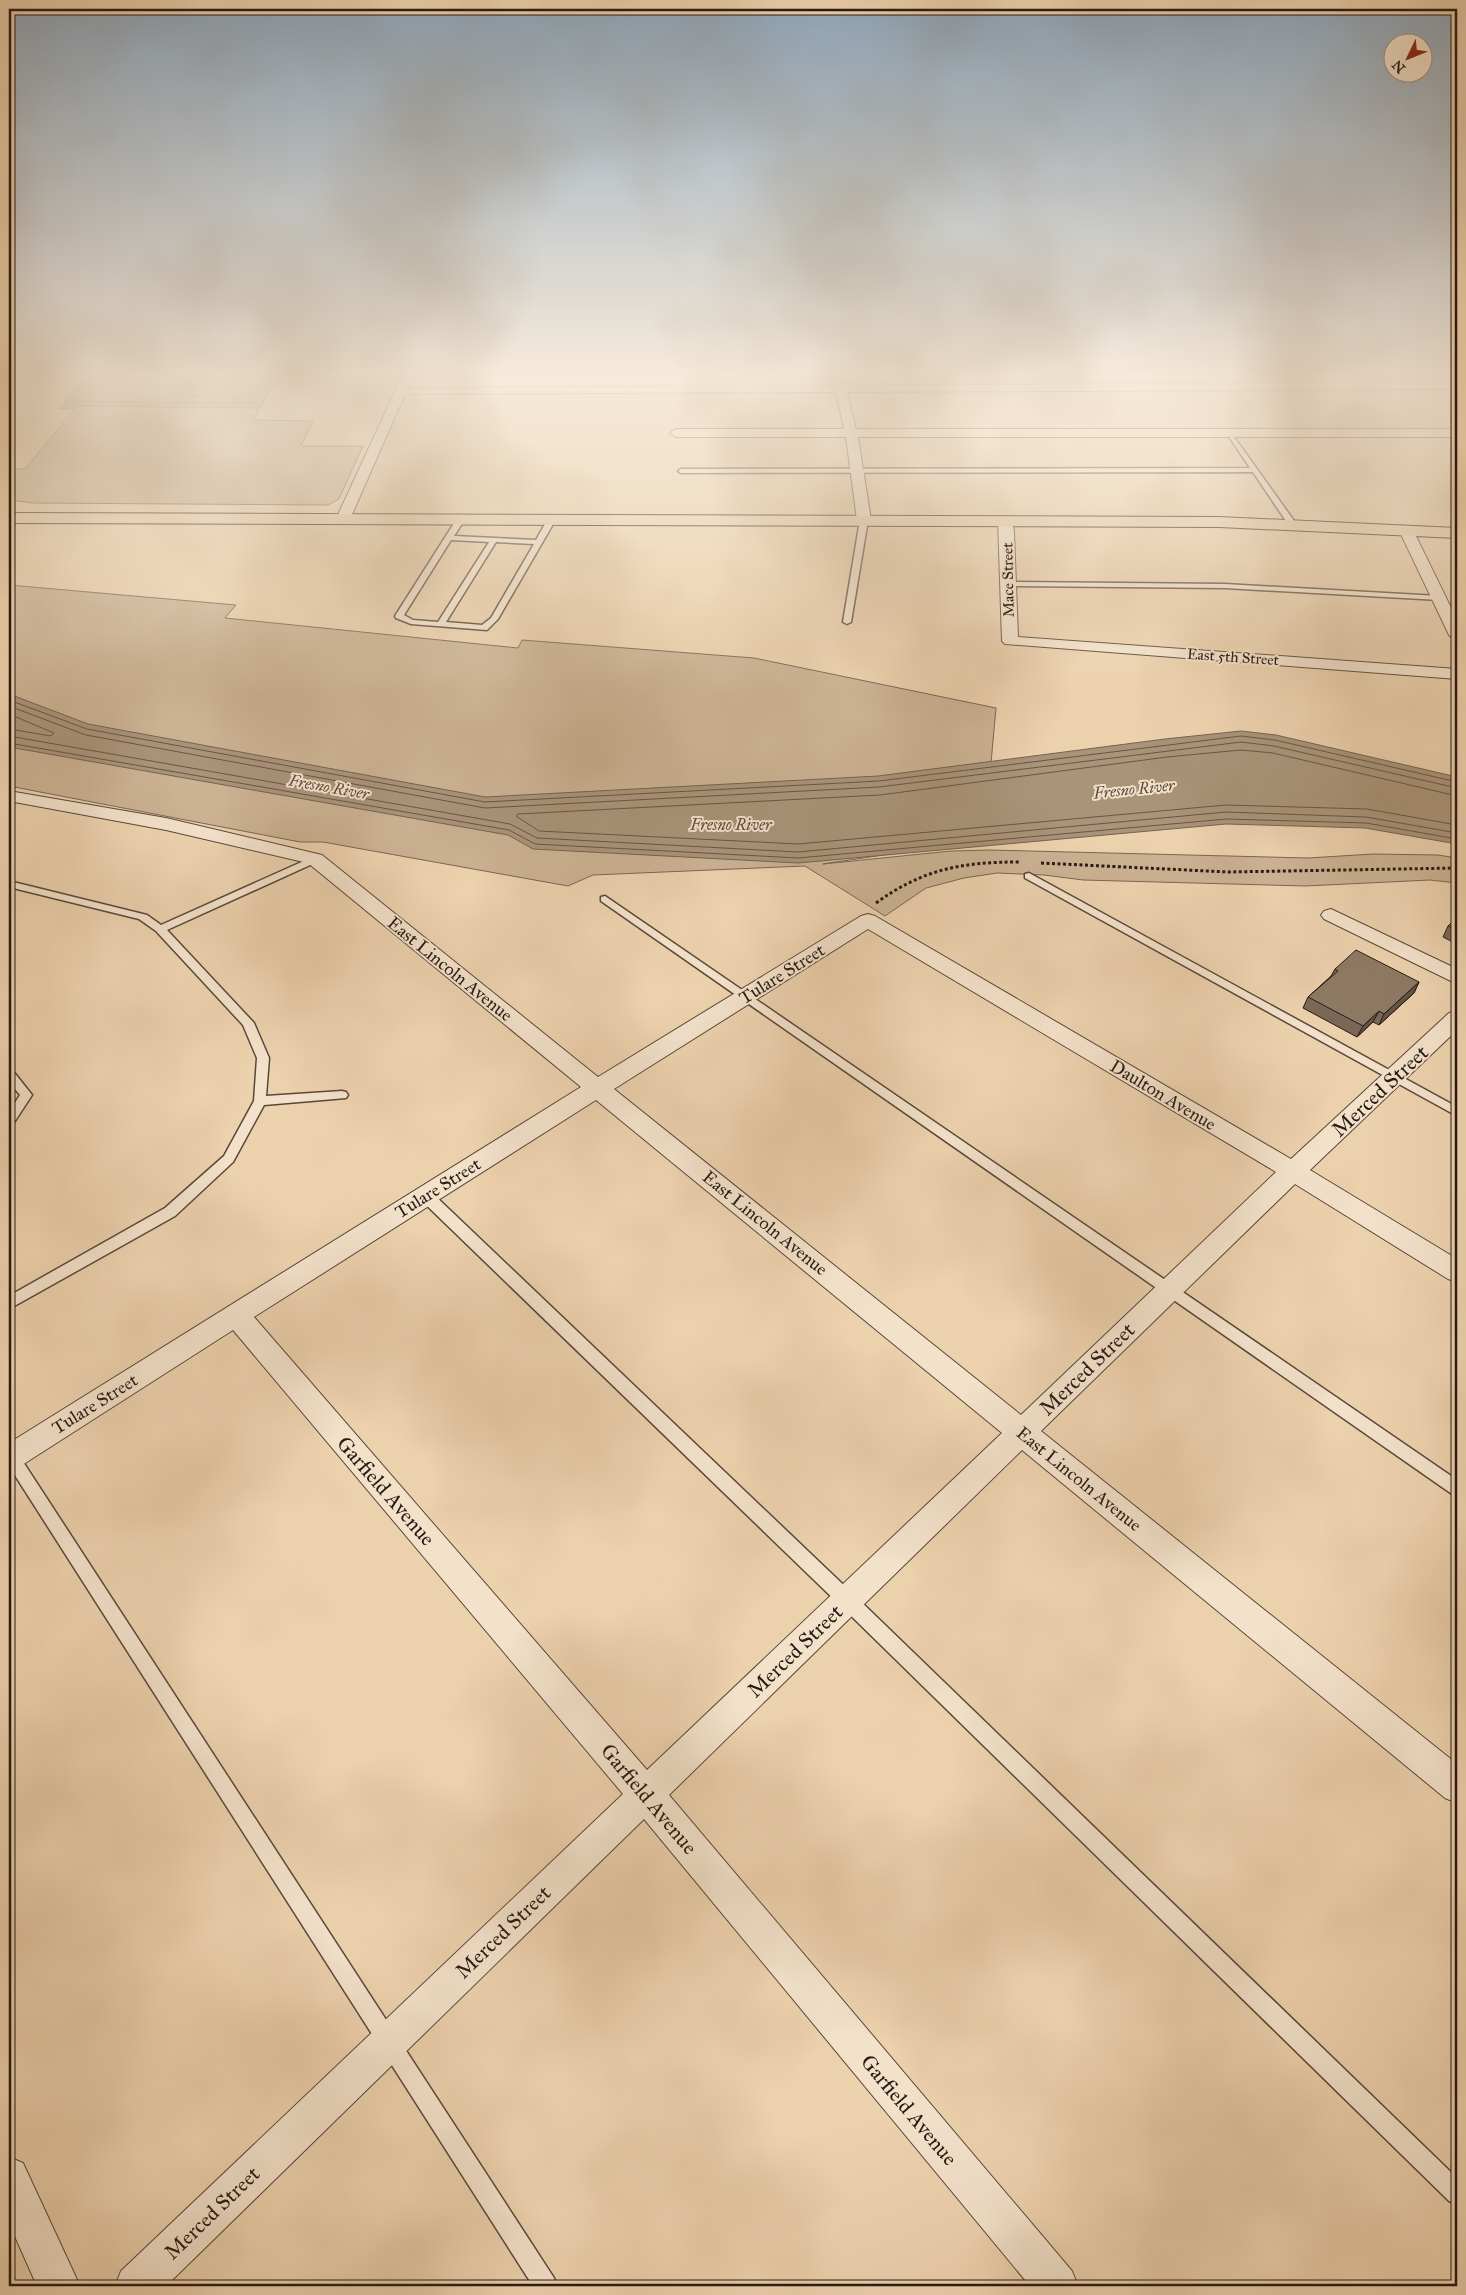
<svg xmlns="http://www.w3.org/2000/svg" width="1466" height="2295" font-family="'IM FELL Great Primer',serif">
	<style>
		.green { fill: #cbb293; stroke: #7a6654 }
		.water { fill: #a99379; stroke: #756351 }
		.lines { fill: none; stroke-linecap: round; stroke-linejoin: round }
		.shore { stroke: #685646; stroke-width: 1 }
		.lane-casing { stroke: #59483a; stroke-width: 3 }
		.street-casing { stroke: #59483a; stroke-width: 2 }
		.primary-casing { stroke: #281a14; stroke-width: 2 }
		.path { stroke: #281a14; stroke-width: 3; stroke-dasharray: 3 2.5; stroke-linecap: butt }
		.lane { fill: #f3e1ca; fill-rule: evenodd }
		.street { fill: #f3e1ca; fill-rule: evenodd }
		.primary { fill: #ecd1ad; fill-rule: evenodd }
		.wall { fill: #7a6856; stroke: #281a14 }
		.shaded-wall { fill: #635546; stroke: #281a14 }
		.building { fill: #8e7964; stroke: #281a14 }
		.labels { text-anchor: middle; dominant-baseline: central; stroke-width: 4; stroke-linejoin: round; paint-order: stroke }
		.far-street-label { font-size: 15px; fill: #281a14; stroke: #f3e1ca }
		.far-water-label { font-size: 16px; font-style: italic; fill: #5c4a3c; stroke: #f3e1ca }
		.street-label { font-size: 18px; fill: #281a14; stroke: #f3e1ca }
		.near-street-label { font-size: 21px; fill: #281a14; stroke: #f3e1ca }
	</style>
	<rect width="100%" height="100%" fill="#ecd1ad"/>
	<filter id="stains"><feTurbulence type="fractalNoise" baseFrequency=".004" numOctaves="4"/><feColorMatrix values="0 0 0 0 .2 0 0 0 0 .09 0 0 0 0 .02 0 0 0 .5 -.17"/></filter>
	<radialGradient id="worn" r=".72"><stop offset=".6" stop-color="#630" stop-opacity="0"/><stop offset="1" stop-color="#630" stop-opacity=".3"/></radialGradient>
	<g class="green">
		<polygon points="77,406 260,408 253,420 313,421 301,446 363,446 339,499 328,505 33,503 9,500 9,469 25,469"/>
		<polygon points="9,585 236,605 225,618 518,648 522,640 754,658 996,708 984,840 823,864 951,851 990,850 1308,858 1373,854 1438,855 1457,858 1457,883 1430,880 1305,886 1083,880 1044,875 997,873 964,878 926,888 885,916 805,866 593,875 568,886 323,842 300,842 9,786"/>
	</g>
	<g class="water">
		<polygon points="90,372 282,372 260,408 77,406 74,409 58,409"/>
		<polygon points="9,694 88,724 485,797 878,776 1165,739 1241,731 1276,735 1457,777 1457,844 1365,828 1226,824 798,863 533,849 508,835 9,747"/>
	</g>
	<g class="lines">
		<g class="shore">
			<polyline points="94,372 93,377 74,398 75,401 256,403 276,372"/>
			<polyline points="100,372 98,380 88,392 89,395 252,397 269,372"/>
			<polyline points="108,372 104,385 106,388 248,389 260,372"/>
			<polyline points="9,700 87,729 485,802 879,781 1241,736 1275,740 1457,782"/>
			<polyline points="9,706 86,735 485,808 879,787 1241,742 1274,746 1457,788"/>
			<polyline points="9,714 54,733 51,736 9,729"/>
			<polyline points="9,736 510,824 537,838 798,852 1226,812 1366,817 1457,833"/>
			<polyline points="9,743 509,830 535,844 798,858 1226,819 1366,823 1457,839"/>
			<polyline points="1457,796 1273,753 1241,750 1167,757 880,795 518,814 516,816 539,831 798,844 1226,805 1367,809 1457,825"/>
		</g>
		<g class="lane-casing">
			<g id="lane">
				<polygon points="1229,430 1297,525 1296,527 1290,527 1253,472 681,473 678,471 681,469 1250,468 1226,432"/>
				<path d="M458,517l7,2 -11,17 82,4 13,-23 7,2 -58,100 -11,11 -76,-6 -15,-6 -1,-2zM451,540l38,2 -51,80 -25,-2 -9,-5zM496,542l38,2 -43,74 -9,7 -36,-3z"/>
				<polygon points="864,518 868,520 851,622 847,624 843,622 860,520"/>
				<polygon points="1004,582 1225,584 1439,596 1443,598 1439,600 1225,588 1007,586 1003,584"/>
				<polygon points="315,856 320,859 319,861 167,930 254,1023 269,1058 266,1096 342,1091 346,1092 348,1095 346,1098 264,1105 233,1162 175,1216 9,1309 9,1296 165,1208 224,1156 254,1101 257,1058 243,1025 156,931 139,919 9,887 9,881 147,915 161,925"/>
				<polygon points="1029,873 1457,1107 1457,1116 1025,878 1025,874"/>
				<polygon points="605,896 1457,1480 1457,1496 1452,1494 601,901 601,897"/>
				<polygon points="9,1070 13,1071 32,1095 13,1124 9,1125 9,1112 20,1095 9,1082"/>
				<polygon points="425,1190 430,1191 853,1594 1457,2178 1457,2204 1449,2201 841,1606 420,1199 419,1195 420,1191"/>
				<polygon points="11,1449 16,1451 554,2278 557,2286 533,2286 9,1466 9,1450"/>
			</g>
		</g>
		<g class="street-casing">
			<g id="street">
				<polygon points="404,372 415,372 408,388 834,386 832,372 842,372 846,385 1457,383 1457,389 847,392 856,429 1457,429 1457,437 858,437 871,520 864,524 857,520 846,437 676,437 670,433 676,429 844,429 836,392 405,394 350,519 343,523 338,522 336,519"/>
				<polygon points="1005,516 1012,520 1014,532 1018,637 1457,669 1457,679 1005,644 1002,641 998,520"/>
				<polygon points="1406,526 1413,530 1457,620 1457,640 1452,638 1449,635 1399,530"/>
				<path d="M9,791l157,27 156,37 276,222 263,-161 7,-2 7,2 416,243 158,-146 8,-2v19l-147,140 147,89v23l-9,-3 -153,-95 -254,247 416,333v39l-12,-5 -423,-348 -353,345 403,476 6,15h-48l-386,-467 -478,467h-51l6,-15 502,-477 -390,-464 -214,137 -10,4v-28l572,-356 -273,-224 -142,-33 -157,-29zM868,929l408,243 -255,243 -407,-326zM596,1100l406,333 -355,337 -393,-453z"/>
				<polygon points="1331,909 1457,969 1457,984 1324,919 1321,915 1324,911"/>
				<polygon points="9,2157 23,2163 80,2286 37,2286 9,2223"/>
			</g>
		</g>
		<g class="primary-casing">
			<polygon id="primary" points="9,513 1219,517 1457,528 1457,538 1219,527 9,523"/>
		</g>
		<g class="path">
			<polyline points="1041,863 1228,872 1457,868"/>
			<path d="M876,903c47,-34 86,-41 143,-41"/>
		</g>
		<use href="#lane" class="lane"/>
		<use href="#street" class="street"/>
		<use href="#primary" class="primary"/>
	</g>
	<g class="wall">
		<polygon points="1457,917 1457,944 1443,937 1448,926"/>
		<polygon points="1335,969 1419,982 1414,993 1379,1025 1373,1022 1357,1037 1303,1008 1308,997 1331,976"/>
	</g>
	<g class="shaded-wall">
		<polygon points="1419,982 1414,993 1379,1025 1384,1014"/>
		<polygon points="1379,1011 1373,1022 1357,1037 1363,1026"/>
	</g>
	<g class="building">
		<polygon points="1457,917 1457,930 1448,926"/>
		<polygon points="1356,950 1419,982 1384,1014 1379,1011 1363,1026 1308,997 1338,971 1335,969"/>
	</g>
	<linearGradient id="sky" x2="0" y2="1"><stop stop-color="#8fa7bc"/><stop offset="0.54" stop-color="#f6eada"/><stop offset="1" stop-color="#f6eada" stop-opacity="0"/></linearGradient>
	<rect width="1466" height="693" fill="url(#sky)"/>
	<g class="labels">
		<g class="far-street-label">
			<text transform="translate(1008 580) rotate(-91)">Mace Street</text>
			<text transform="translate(1233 657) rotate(4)">East 5th Street</text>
		</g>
		<g class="far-water-label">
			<text transform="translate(329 787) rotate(10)">Fresno River</text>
			<text transform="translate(1134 789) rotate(-6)">Fresno River</text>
			<text x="731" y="824">Fresno River</text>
		</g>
		<g class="street-label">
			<text transform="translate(450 969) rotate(39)">East Lincoln Avenue</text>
			<text transform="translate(782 974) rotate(-32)">Tulare Street</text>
			<text transform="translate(1163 1095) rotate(31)">Daulton Avenue</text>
			<text transform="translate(438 1188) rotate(-32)">Tulare Street</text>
			<text transform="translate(765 1223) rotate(39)">East Lincoln Avenue</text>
			<text transform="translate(95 1404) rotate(-32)">Tulare Street</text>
			<text transform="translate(1079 1479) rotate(39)">East Lincoln Avenue</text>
		</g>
		<g class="near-street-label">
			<text transform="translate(1380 1091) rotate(-43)">Merced Street</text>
			<text transform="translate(1087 1369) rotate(-44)">Merced Street</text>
			<text transform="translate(386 1491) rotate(49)">Garfield Avenue</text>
			<text transform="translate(795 1651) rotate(-44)">Merced Street</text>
			<text transform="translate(649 1799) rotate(50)">Garfield Avenue</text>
			<text transform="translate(503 1932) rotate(-44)">Merced Street</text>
			<text transform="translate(909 2110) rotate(50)">Garfield Avenue</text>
			<text transform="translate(212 2213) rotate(-44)">Merced Street</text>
		</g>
	</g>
	<rect width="1466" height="2295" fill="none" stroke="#ecd1ad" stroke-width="30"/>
	<rect x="10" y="10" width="1446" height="2275" fill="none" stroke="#281a14" stroke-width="2.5"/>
	<rect x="15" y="15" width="1436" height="2265" fill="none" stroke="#281a14"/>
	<g transform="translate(1408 58) rotate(227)"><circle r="24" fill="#f3e1ca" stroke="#a29181"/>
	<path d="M0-4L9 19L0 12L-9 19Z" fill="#8f2418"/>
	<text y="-8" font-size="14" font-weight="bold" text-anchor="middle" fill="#281a14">N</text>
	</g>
	<rect width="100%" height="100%" filter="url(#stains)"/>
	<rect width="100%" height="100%" fill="url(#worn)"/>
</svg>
